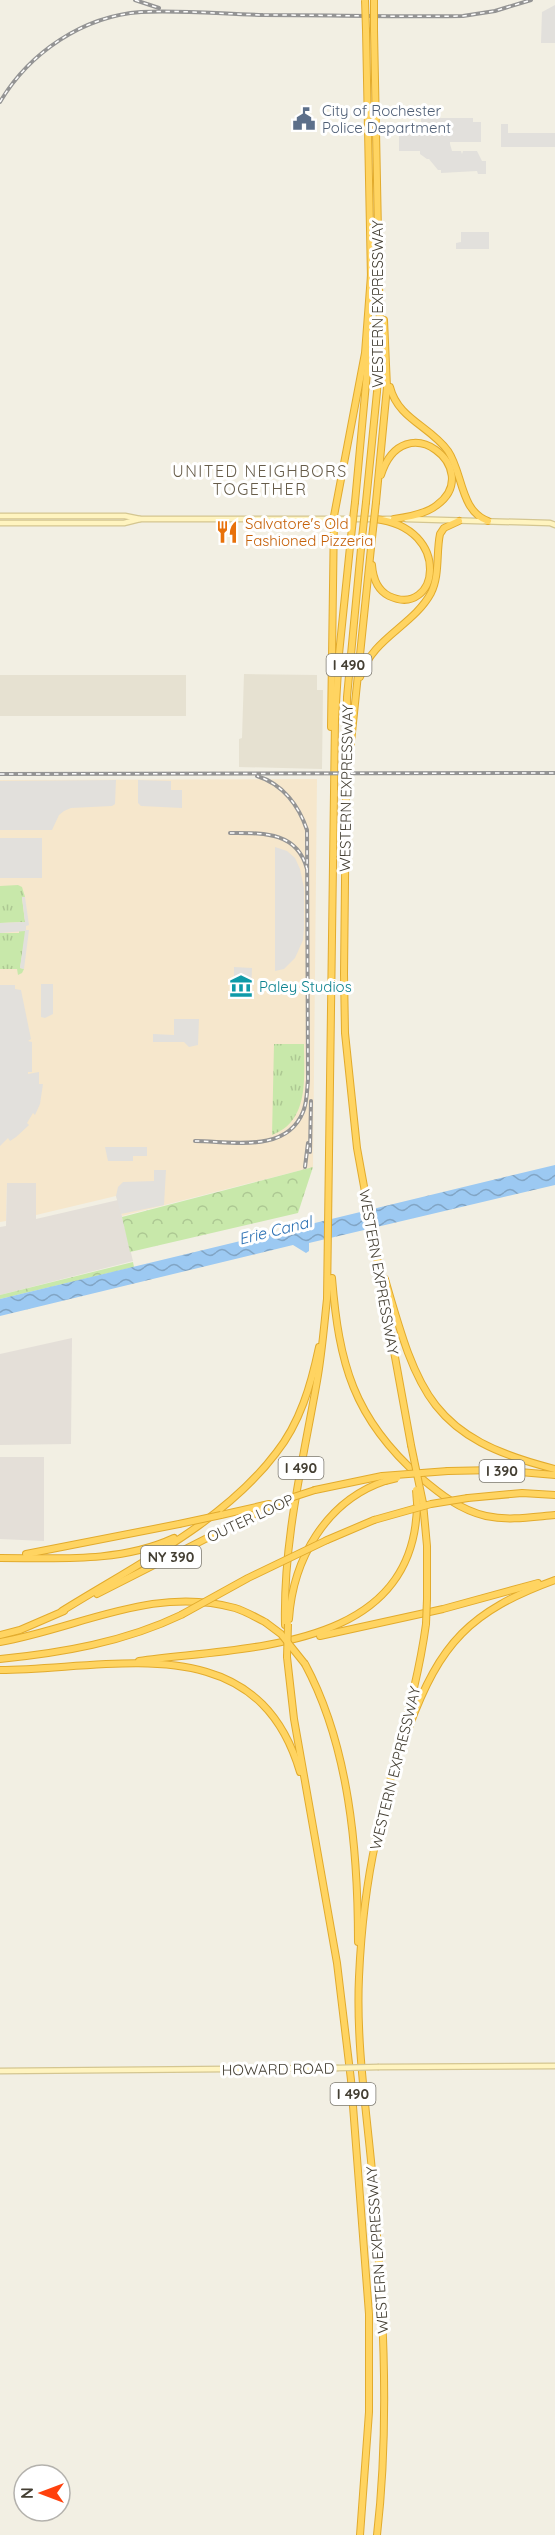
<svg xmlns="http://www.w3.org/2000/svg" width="555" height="2535" font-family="Quicksand,sans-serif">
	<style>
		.residential { fill: #e6e1d1 }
		.commercial { fill: #f6e7cc }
		.industrial { fill: #e4dfd8 }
		.grass { fill: url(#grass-tufts) }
		.forest { fill: url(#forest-crowns) }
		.parking { fill: #e2e0dc }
		.water { fill: url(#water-waves) }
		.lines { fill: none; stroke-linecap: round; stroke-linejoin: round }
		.secondary-casing { stroke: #d4c691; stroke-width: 7 }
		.motorway-casing { stroke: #e2ab2d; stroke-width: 8 }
		.secondary { stroke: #fff4c0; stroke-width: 4.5 }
		.motorway { stroke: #ffd461; stroke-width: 6 }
		.rail-casing { stroke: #949494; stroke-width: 4 }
		.rail { stroke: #fff; stroke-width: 1.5; stroke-dasharray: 4.5; stroke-linecap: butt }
		.secondary-bridge-casing { stroke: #d4c691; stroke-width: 7; stroke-linecap: butt }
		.motorway-bridge-casing { stroke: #e2ab2d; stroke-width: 8; stroke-linecap: butt }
		.secondary-bridge { stroke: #fff4c0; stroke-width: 4.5 }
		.motorway-bridge { stroke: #ffd461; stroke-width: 6 }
		.labels { text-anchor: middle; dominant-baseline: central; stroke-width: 6; stroke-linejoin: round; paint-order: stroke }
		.shield { fill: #fff; stroke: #7c7970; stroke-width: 1.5 }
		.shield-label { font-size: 14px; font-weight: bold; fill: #443f33 }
		.service-label { font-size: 15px; fill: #4e5e75; stroke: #fff; text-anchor: start }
		.street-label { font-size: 15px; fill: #443f33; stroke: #fff }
		.food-label { font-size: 15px; fill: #c56008; stroke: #fff; text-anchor: start }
		.culture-label { font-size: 15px; fill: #0d838f; stroke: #fff; text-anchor: start }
		.neighbourhood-label { font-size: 16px; letter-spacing: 1.5px; fill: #675d4a; stroke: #fff }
		.water-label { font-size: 16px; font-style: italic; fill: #2a70b3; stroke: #fff }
	</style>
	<defs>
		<pattern id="grass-tufts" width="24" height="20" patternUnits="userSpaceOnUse" patternTransform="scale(1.5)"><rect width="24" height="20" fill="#c8e8aa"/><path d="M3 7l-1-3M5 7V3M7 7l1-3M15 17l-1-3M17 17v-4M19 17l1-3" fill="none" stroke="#adc893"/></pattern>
		<pattern id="forest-crowns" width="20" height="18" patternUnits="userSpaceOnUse" patternTransform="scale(1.5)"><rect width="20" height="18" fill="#c8e8aa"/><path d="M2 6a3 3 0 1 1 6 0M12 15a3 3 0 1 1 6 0" fill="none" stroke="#adc893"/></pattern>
		<pattern id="water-waves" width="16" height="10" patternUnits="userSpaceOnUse" patternTransform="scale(1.5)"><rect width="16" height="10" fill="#9cc9f2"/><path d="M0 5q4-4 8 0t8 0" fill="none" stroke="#81a5c5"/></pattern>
	</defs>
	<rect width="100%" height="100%" fill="#f2efe3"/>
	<g class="residential">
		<polygon points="244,674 317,675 317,690 323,690 322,769 239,767 239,739 242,738"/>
		<rect x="0" y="675" width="186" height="41"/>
	</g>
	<polygon class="commercial" points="317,779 313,1167 122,1216 116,1196 36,1215 36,1183 7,1183 6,1221 0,1222 0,780"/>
	<g class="industrial">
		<polygon points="7,1183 36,1183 36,1219 118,1200 133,1261 0,1295 0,1227 6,1226"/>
		<polygon points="72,1338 71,1444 0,1445 0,1354"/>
		<polygon points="0,1457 44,1457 44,1541 0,1539"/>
	</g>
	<g class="grass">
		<polygon points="18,885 22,887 25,897 22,898 25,922 0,923 0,886"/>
		<polygon points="19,931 26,931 20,968 24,969 22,973 18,975 17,969 0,969 0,933 19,933"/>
		<path d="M274,1044h30c0,33 6,77 -32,91z"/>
	</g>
	<g class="forest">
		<polygon points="313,1167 298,1213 130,1252 122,1217"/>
		<polygon points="133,1262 134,1267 0,1299 0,1295"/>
	</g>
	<g class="parking">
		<polygon points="555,5 555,43 541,43 542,12"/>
		<polygon points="421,118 473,118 473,122 481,122 481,142 450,142 450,144 452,151 461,151 462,154 463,151 477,151 482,161 486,161 486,174 478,174 477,171 441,173 441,170 438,170 429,159 427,159 420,154 420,151 399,151 399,129 421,129"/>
		<polygon points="501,124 508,124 508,133 555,133 555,147 501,147"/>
		<polygon points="461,232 489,232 489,249 456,249 456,243 461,242"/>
		<polygon points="116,780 115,804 112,806 71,808 64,811 59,815 52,830 0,830 0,781"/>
		<polygon points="138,780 171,781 171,790 182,790 182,808 141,806 138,803"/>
		<rect x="0" y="838" width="42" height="40"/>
		<polygon points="275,847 287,851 295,858 300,869 304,888 304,928 303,940 295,958 284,969 275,971"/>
		<polygon points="22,897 25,897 29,925 26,926 26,930 29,930 24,969 20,968 25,931 0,933 0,923 25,922"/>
		<polygon points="234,967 252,968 251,991 234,991"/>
		<polygon points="41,984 53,984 53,1014 45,1018 41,1017"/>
		<polygon points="0,985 15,985 15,989 21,990 31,1039 28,1041 32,1042 32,1072 28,1072 28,1074 39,1072 39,1084 43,1084 40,1104 35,1115 33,1113 27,1123 29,1125 16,1137 10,1141 8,1138 0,1146"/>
		<polygon points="174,1019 199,1019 198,1045 189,1047 184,1042 153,1042 153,1034 174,1035"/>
		<polygon points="105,1147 147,1147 147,1156 133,1156 133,1161 108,1161"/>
		<polygon points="154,1170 166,1170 164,1205 121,1214 116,1196 118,1187 123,1182 154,1181"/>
	</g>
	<polygon class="water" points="555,1165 555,1185 309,1243 309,1251 306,1253 293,1245 0,1316 0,1299"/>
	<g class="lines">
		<g class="secondary-casing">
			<g id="secondary">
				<polyline points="0,516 125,516 140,519 397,519"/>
				<polyline points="406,519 550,523 555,525"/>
				<polyline points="0,523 124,523 140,519"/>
				<polyline points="379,2067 555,2066"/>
				<polyline points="0,2071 337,2068"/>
			</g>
		</g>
		<g class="motorway-casing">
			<g id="motorway">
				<polyline points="366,30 371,279"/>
				<path d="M390,387c8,32 40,39 58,64 15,22 12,60 40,70"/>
				<path d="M381,475c23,-72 104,-5 56,30 -11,9 -29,12 -43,14"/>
				<polyline points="355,502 370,340"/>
				<polyline points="366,502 377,392 380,333 374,30"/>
				<polyline points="376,502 387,387 384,320"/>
				<polyline points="362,538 347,697 344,974 345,1033 357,1148 411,1445"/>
				<path d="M372,565c1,13 5,25 17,31 49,23 65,-68 -14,-77"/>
				<path d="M360,677c12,-39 53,-51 71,-84 9,-18 5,-40 9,-59l4,-6 15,-7"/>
				<polyline points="331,727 334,516 365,353 371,275"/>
				<polyline points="350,752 372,538"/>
				<path d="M332,1278c7,85 21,140 88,199 20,17 40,33 66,39 23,5 46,1 69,-1"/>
				<path d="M385,1279c33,115 46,159 170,190"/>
				<polyline points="448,1471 496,1470 555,1475"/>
				<polyline points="315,1490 382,1476"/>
				<polyline points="468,1498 522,1493 555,1495"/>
				<polyline points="423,1503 427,1546 427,1599"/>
				<polyline points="221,1515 269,1504"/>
				<polyline points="327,1540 374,1520"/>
				<polyline points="26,1554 179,1524"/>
				<path d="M0,1558c58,0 120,5 174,-20"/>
				<polyline points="97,1594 278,1502"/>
				<path d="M62,1611c72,-45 162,-89 214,-158 24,-30 35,-68 43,-106"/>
				<path d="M289,1619c4,-60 37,-118 96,-138"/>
				<path d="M285,1625c-2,-83 18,-164 32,-244 5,-28 7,-55 10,-82l8,-579 4,-66 12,-117"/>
				<polyline points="0,1635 20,1630 64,1611"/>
				<polyline points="320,1636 443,1609 538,1583"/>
				<path d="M0,1642c79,-14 154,-57 235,-34 10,3 20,9 30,14"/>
				<polyline points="287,1657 294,1719 337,1963 351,2080 369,2314 369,2412 360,2535"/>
				<path d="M0,1659c61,-6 125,-17 181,-44"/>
				<path d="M139,1661c107,-15 277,-9 278,-158"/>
				<path d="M305,1664c44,82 53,186 53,278"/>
				<path d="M0,1670c116,-1 257,-44 300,102"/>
				<path d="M409,1727c31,-84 61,-116 146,-147"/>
				<path d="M377,2535c14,-122 5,-243 -5,-364 -6,-64 -16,-130 -13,-194 2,-45 7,-92 17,-137 15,-73 40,-142 50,-216"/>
			</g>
		</g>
		<use href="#secondary" class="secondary"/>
		<use href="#motorway" class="motorway"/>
		<g class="rail-casing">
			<g id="rail">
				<polyline points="135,0 159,8"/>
				<path d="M0,102c29,-49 83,-86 141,-90 41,-2 81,2 122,3 67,0 134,2 200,1l32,-5 36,-11"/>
				<polyline points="0,774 555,773"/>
				<path d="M230,833c32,0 67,-2 77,36"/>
				<path d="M195,1141c36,0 91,13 108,-29 4,-9 4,-22 5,-32l-1,-250c-8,-24 -24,-46 -50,-54"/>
				<polyline points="310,1152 311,1101"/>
				<polyline points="305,1167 308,1143"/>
			</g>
		</g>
		<use href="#rail" class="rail"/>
		<g class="secondary-bridge-casing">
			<polyline id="secondary-bridge" points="337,2068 379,2067"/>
		</g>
		<g class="motorway-bridge-casing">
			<g id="motorway-bridge">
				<polyline points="365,0 366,30"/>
				<polyline points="374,0 374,30"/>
				<polyline points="351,537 355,502"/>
				<polyline points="362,538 366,502"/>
				<polyline points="372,538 376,502"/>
				<polyline points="411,1445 423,1503"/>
				<polyline points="382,1476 448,1471"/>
				<polyline points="385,1481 397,1478"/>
				<polyline points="416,1490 417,1503"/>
				<polyline points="278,1502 315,1490"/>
				<polyline points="374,1520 431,1504 468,1498"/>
				<polyline points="179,1524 221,1515"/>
				<polyline points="181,1615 248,1578 327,1540"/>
				<polyline points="265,1622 281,1634 305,1664"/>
				<polyline points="426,1624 427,1599"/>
				<polyline points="287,1657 288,1624"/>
			</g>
		</g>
		<use href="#secondary-bridge" class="secondary-bridge"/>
		<use href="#motorway-bridge" class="motorway-bridge"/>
	</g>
	<defs>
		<g id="civic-bare" transform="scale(1.8)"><path d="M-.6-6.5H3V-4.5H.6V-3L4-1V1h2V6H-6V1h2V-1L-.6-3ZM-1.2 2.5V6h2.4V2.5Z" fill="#5c6f8a" stroke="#fff" stroke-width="2.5" paint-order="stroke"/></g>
		<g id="restaurant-bare" transform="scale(1.8)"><path d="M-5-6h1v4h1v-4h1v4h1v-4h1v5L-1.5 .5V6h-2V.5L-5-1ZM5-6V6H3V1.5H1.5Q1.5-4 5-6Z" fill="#e8710a" stroke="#fff" stroke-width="2.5" paint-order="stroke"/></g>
		<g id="museum-bare" transform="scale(1.8)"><path d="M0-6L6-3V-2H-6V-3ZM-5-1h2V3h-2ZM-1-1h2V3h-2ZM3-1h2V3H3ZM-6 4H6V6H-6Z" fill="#0f9aa8" stroke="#fff" stroke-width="2.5" paint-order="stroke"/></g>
	</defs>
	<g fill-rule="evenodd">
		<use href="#civic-bare" x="304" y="119"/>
		<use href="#restaurant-bare" x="227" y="532"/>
		<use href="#museum-bare" x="241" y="986"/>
	</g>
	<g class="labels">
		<g class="shield">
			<rect x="326.5" y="654" width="45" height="22" rx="4.5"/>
			<rect x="278.5" y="1457" width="45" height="22" rx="4.5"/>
			<rect x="479.5" y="1460" width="45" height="22" rx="4.5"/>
			<rect x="141" y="1546" width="60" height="22" rx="4.5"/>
			<rect x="330.5" y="2083" width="45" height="22" rx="4.5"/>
		</g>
		<g class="shield-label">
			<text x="349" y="665">I 490</text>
			<text x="301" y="1468">I 490</text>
			<text x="502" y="1471">I 390</text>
			<text x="171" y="1557">NY 390</text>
			<text x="353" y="2094">I 490</text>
		</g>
		<g class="service-label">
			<text x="322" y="110">City of Rochester<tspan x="322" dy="17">Police Department</tspan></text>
		</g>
		<g class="street-label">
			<text transform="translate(377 304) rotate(-90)">WESTERN EXPRESSWAY</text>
			<text transform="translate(346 788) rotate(-89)">WESTERN EXPRESSWAY</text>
			<text transform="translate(379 1272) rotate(80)">WESTERN EXPRESSWAY</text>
			<text transform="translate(250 1518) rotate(-25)">OUTER LOOP</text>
			<text transform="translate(395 1768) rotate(-76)">WESTERN EXPRESSWAY</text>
			<text transform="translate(278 2069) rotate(-1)">HOWARD ROAD</text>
			<text transform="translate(377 2250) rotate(-94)">WESTERN EXPRESSWAY</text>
		</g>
		<g class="food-label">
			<text x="245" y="523">Salvatore's Old<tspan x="245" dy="17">Fashioned Pizzeria</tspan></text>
		</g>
		<g class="culture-label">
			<text x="259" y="986">Paley Studios</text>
		</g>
		<g class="neighbourhood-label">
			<text x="260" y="471">UNITED NEIGHBORS<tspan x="260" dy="18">TOGETHER</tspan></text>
		</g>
		<g class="water-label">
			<text transform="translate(275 1230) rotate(-14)">Erie Canal</text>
		</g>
	</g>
	<g transform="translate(42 2493) rotate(270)"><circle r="28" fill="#ffffff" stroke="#b4b2ad" stroke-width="1.5"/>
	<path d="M0-4.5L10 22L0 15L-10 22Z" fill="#ff410d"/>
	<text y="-9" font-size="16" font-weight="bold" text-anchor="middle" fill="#443f33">N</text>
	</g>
</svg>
